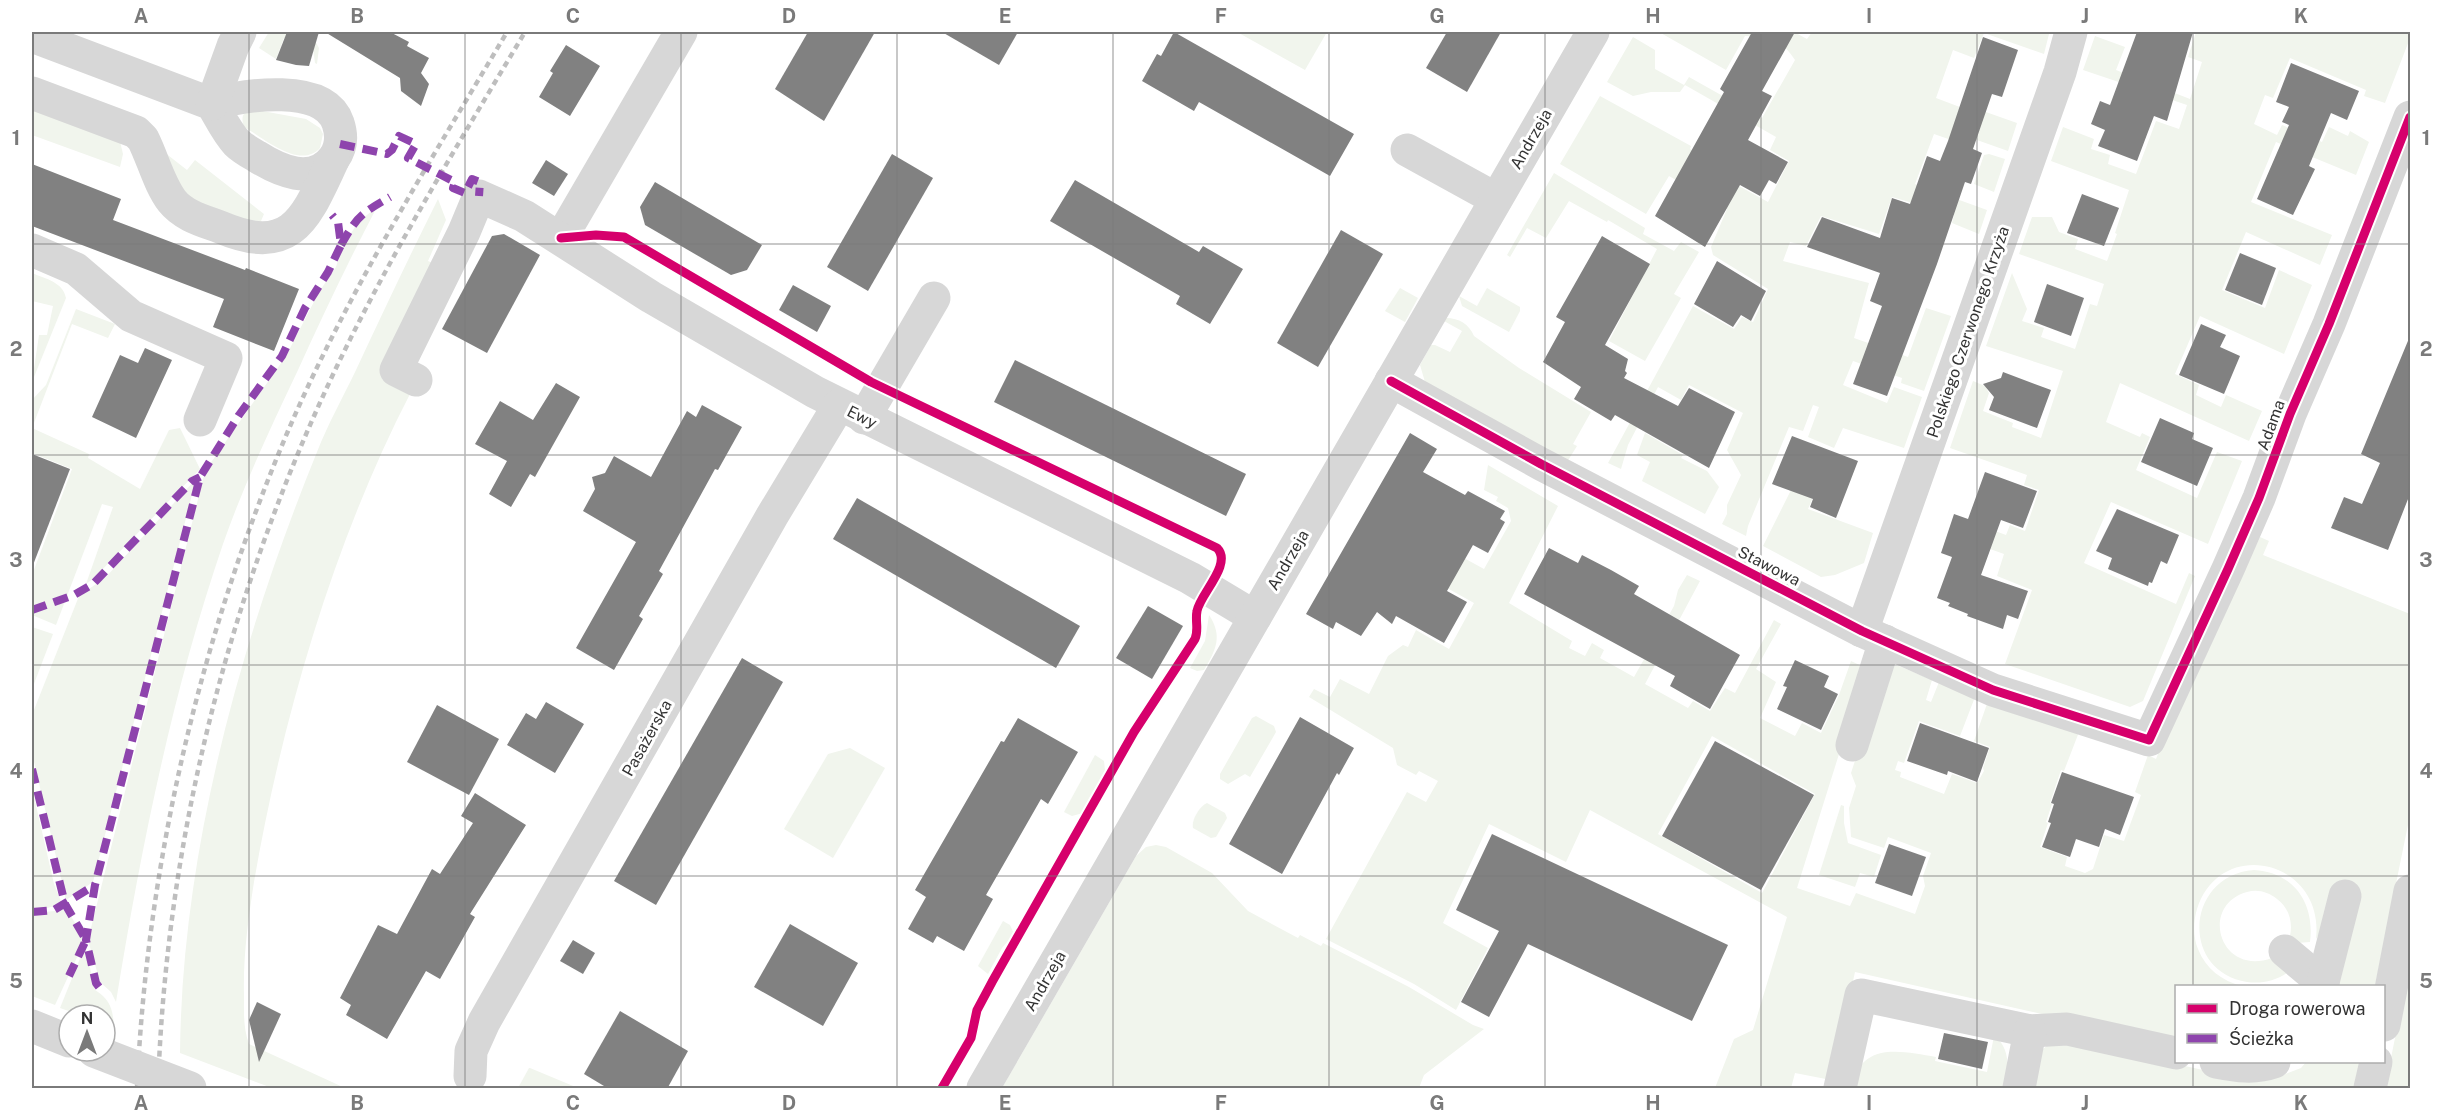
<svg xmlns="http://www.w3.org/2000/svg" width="2442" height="1120" font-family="'Public Sans',sans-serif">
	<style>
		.green { fill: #f1f5ed; fill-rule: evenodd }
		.building { fill: #818181 }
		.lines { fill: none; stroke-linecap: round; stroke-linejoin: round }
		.minor { stroke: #d7d7d7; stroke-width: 33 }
		.rail { stroke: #bebebe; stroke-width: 4.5; stroke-dasharray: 6 4.5; stroke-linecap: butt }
		.minor-bridge { stroke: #d7d7d7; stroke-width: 33 }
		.quiet { stroke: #8e44ad; stroke-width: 8; stroke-dasharray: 15 8; stroke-linecap: butt }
		.cycleway-casing { stroke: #fff; stroke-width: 13 }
		.cycleway { stroke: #d6006c; stroke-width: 9 }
		.grid { fill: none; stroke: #7a7a7a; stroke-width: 1.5; stroke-opacity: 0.55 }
		.labels { text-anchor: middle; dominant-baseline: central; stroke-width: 6; stroke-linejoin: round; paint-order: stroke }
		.street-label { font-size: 16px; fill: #333; stroke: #fff }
		.neatline { fill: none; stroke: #7a7a7a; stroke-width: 2 }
		.grid-label { font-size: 20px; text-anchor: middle; font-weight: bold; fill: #7a7a7a }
	</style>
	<rect width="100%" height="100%" fill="#fff"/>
	<g class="green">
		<polygon points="269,32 310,32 319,48 317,64 315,63 313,48 284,38 276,59 259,48"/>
		<polygon points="1237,32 1327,32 1305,70"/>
		<path d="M1659,32h135l13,7 5,-7h229l8,2 -5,20 -60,-21 -10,25 -21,-8 -17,48 45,17 2,-4 34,12 -9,28 -48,-17 -3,8 -23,-8 -19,50 72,26 -8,24 -27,-11 2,-8 -62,-18 -13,37 -58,-18 -15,30 -16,-4 -7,19 86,22 -15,55 54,19 18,-49 25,8 -27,75 -23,-8 1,-5 -49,-17 -10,24 44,18 7,-16 28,10 -18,51 -61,-20 -9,20 -26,-11 11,-30 -6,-2 -10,26 -14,-4 -41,99 -2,10 -24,-12 5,-10v-9l14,-30 -14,-25 16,-37 -54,-28 -8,15 -23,-13 -30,58 -7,24 -13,-6 85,-157 41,23 8,-12 11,5 15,-33 -55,-34 -2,-8 16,-38 -58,-33 -23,38 -86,-50 40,-68 91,50 -1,3 32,19 -3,7 49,27 21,-41 -19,-11 6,-13 -91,-52 -5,7h-29l-18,4 -26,-14 26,-45 22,13v19l29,16 5,-8 73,41 33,-58c-15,-22 -24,-23 -50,-24l-19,34z"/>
		<polygon points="2196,32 2410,32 2410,38 2385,103 2364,96 2366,90 2290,58 2273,98 2265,95 2254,124 2277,135 2282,125 2322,142 2329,127 2348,136 2350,131 2369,142 2356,175 2276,142 2251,202 2332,235 2320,265 2246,232 2222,290 2265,308 2279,270 2312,285 2284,354 2200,316 2175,374 2199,385 2196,395 2221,407 2226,395 2262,411 2249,441 2120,383 2106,422 2140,437 2142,433 2150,437 2136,470 2197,498 2217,452 2242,461 2208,544 2111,502 2084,563 2176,604 2189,573 2195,576 2143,701 2130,707 2005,664 2032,590 1997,576 2004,554 1962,539 1968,521 2006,535 2010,525 2025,531 2039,490 2024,485 2027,475 1950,448 1973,381 1985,386 1989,393 1983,411 2013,423 2012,427 2041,438 2063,371 1986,346 2012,273 2027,309 2022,321 2044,328 2041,337 2075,349 2090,304 2097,306 2104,284 2019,254 2032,217 2052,217 2059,232 2078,239 2075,249 2107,261 2117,234 2115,233 2129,190 2051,161 2063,127 2094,139 2091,149 2110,155 2108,164 2136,174 2156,121 2179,129 2187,105 2083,70 2095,36 2125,47 2116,70 2190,99 2202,62 2188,57"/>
		<polygon points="32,101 118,133 123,154 120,167 32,135"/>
		<path d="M251,109l55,10 14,9 3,6 -3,14c-20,22 -56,-10 -76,-21 -3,-9 -2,-15 7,-18z"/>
		<polygon points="164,152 187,170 195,160 264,214 261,221 235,220 179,192"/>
		<polygon points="1989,154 2005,159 1994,192 1974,184 1984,155"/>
		<polygon points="1554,173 1645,228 1643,234 1674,251 1681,242 1699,252 1674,294 1681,298 1645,361 1609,341 1657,249 1608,220 1607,222 1569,201 1546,238 1527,228 1510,257 1507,255"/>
		<path d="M438,199l8,21 -18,41 12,5 -58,113 28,15c-76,147 -128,325 -156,488 -6,38 -11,75 -10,113 0,17 -1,33 5,49l96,44h-73l-92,-35c2,-203 61,-414 137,-601 11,-28 26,-55 39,-82 27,-58 54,-115 82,-171z"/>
		<path d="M377,207c-28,53 -54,108 -79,163 -27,57 -54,114 -75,174 -51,149 -82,304 -107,458l-5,-10 -11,-10 -12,-42 117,-469 81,-115 33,-64 17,-25 6,-19 16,-26z"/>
		<path d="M32,273c14,6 31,9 34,25l-34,84 7,-47h8l6,-29 -21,-5z"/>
		<polygon points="1400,288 1418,298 1405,322 1385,311"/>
		<polygon points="1487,288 1520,307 1520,311 1509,332 1462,306 1459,296 1477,306"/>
		<polygon points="76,309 115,324 108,338 72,324 32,428 89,454 88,458 140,489 169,430 180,428 200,469 94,578 86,584 113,507 102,504 56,625 32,615 32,575 72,469 32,453 32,400 46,385"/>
		<path d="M1446,318c13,0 23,6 28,18l45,32 72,44 -18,32 4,2 -10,16 -142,-80 -5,-17 11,-20h4l15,7 12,-21 -18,-10z"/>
		<polygon points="1645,433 1683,455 1681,458 1707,471 1719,487 1705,514 1642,481 1650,462 1637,455"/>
		<path d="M1488,465l70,41 -49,97 63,38 -3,7 16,8 7,-13 12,7 -4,8 34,19 40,-71 4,-16 9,-15 13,6 -55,103 43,24 5,-7 17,10 15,-23 10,5 39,-73 7,4 -25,45 20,13 -16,36 35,18 7,-13 19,10 18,-38 12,-34 15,7 -69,220 53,18 6,-13 59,21 10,-28 -2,-10 8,-23 -43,-16 -4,11 -33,-11 -2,-29 7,-22 -5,-13 16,-49 25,-58h7l33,14 -6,20 5,2 8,-20 36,15 -15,39 -41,-15 -15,42 -6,-2 -3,9 6,2 -1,5 44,17 8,-20 25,9 7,-12 -1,-3 7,-21 -16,-6 14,-40 91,31 -15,39 -3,-1 -11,33 2,1 -6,18 2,1 -8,24 27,10 -2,9 20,7 8,-4 11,-34 20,6 17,-46 -6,-3 13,-37 8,4 19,-48 85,-174 9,4 -6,14 147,59v201l-35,171h-41l23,-98 -19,-7 -8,36 -14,22c9,-78 -95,-104 -119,-30 -4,13 -4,28 1,40 8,20 24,32 44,37h-66v58l-321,-72 -24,108 -36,-7 -4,15h-76l19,-49 19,-9 34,-113 -197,-107 -24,52 -77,-38 -46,99 45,25 -32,62 -42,-26 -88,-45 81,-147 19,10 12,-21 -19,-10 -3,4 -19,-10 -4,-17 -84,-51 5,-8 16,8 10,-18 29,15 19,-38 15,-11 5,2 8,-17 33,19 25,-46 -70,-39 16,-30 64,35 27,-48 -3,-13 -12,-7 2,-4 -14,-7zM1712,736l103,58 -53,99 -104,-59z"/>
		<polygon points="196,479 93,882 66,900 32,753 32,715 79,596 106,577"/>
		<polygon points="1793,486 1814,495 1808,509 1873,533 1864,563 1835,575 1821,577 1763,546"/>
		<path d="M1209,615c14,21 7,35 -5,55l-7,1 -7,-3 15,-27z"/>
		<polygon points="32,627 53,634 32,689"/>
		<polygon points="1256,716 1274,726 1276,732 1250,777 1245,774 1228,784 1220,779 1220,774 1252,718"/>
		<polygon points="850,748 885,768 833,858 784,829 828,754"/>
		<polygon points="1095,755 1104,761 1105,770 1083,813 1072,816 1064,812"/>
		<polygon points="32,788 54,884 62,904 36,911 32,910"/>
		<path d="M1207,803l18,10 2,5 -11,19 -5,1 -18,-10c-2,-8 7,-22 14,-25z"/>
		<polygon points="1841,805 1844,806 1844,823 1848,843 1881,855 1874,877 1860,873 1855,887 1819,875"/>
		<polygon points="1156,845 1166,847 1212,873 1248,911 1298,938 1300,935 1321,946 1323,943 1409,987 1473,1025 1484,1029 1424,1075 1419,1088 1002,1088 1136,856 1146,847"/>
		<path d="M2254,870c40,2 61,34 56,72l-13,1 -7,-7c3,-14 -1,-28 -13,-37 -9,-7 -19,-10 -30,-7 -48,13 -28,85 25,66l15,15c-12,8 -26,11 -40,9 -68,-11 -61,-107 7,-112z"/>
		<polygon points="65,906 85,940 55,1005 32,996 32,913 55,911"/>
		<polygon points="1003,921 1010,925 1014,934 1002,948 988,974 978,966"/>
		<path d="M85,946l10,44c16,10 18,20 19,38l-9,-3v-10h-25l-20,-7z"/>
		<polygon points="2410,963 2410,1088 2385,1088"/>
		<path d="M1994,1036c17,11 14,35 13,52h-155c8,-47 49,-37 84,-31l-1,4 52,11z"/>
		<polygon points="2067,1040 2244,1079 2283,1075 2301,1068 2306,1062 2360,1062 2354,1088 2030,1088 2043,1049 2049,1044"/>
		<polygon points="529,1068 530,1068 578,1088 518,1088"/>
	</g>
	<g class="building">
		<polygon points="287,32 319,32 309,66 296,65 276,60"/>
		<polygon points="325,32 390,32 409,42 407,46 429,58 421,73 429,84 421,106 401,91 400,78"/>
		<polygon points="808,32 875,32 824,121 775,89"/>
		<polygon points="942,32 1018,32 999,65"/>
		<polygon points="1174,32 1354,134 1330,176 1199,102 1194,111 1142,81 1157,54 1161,56"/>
		<polygon points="1447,32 1501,32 1467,92 1426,68"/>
		<polygon points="1752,32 1795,32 1762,91 1772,96 1748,140 1788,162 1776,184 1769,180 1760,196 1740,185 1705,247 1655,216 1724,92 1720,89"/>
		<polygon points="2137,32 2193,32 2167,121 2154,116 2137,161 2098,146 2105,130 2091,124 2100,101 2110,105"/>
		<polygon points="1983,37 2018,50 2002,97 1992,94 1973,149 1982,153 1971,184 1965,182 1937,264 1887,396 1853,384 1882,306 1870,301 1880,273 1807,247 1822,217 1880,238 1892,198 1910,204 1927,156 1940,161 1948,141"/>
		<polygon points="566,45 600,66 570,116 539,97 553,73 550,71"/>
		<polygon points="2291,63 2359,91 2347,120 2331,113 2309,166 2315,169 2293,215 2257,199 2289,125 2282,122 2289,107 2276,102"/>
		<polygon points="892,154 933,178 868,291 827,267"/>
		<polygon points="546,160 568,174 554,196 532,183"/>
		<polygon points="32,164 121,199 113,220 245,270 246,268 299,289 274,351 213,327 224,299 32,226"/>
		<polygon points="1075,180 1199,252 1203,246 1243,269 1210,324 1176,304 1180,296 1050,221"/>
		<polygon points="655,182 762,245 747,270 731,275 645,225 640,207"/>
		<polygon points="2082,194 2119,208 2104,246 2067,233"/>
		<polygon points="1341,230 1383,254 1318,367 1277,343"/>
		<polygon points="504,234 540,255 487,353 442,329 492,236"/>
		<polygon points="1602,236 1650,264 1605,345 1628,359 1625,371 1627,373 1624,378 1678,406 1689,388 1735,412 1709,468 1615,415 1611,421 1574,399 1581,387 1543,362 1565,322 1556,317"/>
		<polygon points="2240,253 2276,268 2262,305 2225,290"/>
		<polygon points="1717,261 1766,291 1751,321 1741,315 1733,327 1694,304"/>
		<polygon points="2047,284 2084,298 2071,336 2034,322"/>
		<polygon points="793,285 831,306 817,332 779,310"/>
		<polygon points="2201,324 2226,335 2220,347 2240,356 2224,394 2179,375"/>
		<polygon points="2410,336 2410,494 2388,550 2331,528 2344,497 2362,504 2380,463 2361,454"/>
		<polygon points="145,348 172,360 136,438 92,417 120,355 138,363"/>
		<polygon points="1015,360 1246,474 1226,516 994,402"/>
		<polygon points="2003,372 2051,390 2037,428 1989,410 1994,397 1983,384 2001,378"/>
		<polygon points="556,383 580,397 535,477 530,474 511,507 489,494 507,461 475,444 500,401 533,420"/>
		<polygon points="702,405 742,427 718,470 715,469 659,571 663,574 639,616 643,619 614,670 576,648 636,542 583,511 595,489 592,477 605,473 614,456 651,477 687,411 696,417"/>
		<polygon points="2160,418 2194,433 2192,439 2213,448 2197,486 2141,462"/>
		<polygon points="1410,433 1437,449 1423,472 1465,495 1468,491 1505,511 1500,519 1505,522 1488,553 1473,545 1447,591 1467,602 1444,643 1396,616 1392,624 1377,612 1361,636 1336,622 1333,629 1306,614"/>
		<polygon points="1792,436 1858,461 1836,518 1810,507 1813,499 1772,484"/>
		<polygon points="32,454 70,469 33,565 32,564"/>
		<polygon points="1985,472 2037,491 2023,528 2001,520 1981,575 2028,591 2018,619 2007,615 2003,629 1967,616 1968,614 1948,606 1950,603 1937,598 1952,557 1941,553 1954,514 1968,519"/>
		<polygon points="857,498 1080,626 1056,668 833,539"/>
		<polygon points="2117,509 2179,535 2167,564 2161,561 2152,583 2149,582 2148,586 2108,569 2112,558 2096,551"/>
		<polygon points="1549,548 1578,563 1582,555 1611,570 1639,586 1634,594 1740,655 1710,709 1670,686 1675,676 1524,594"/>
		<polygon points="1148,606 1183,626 1152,679 1116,658"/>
		<polygon points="742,658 783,682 656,905 614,881"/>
		<polygon points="1795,660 1829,676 1824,687 1838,694 1821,730 1777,709 1787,687 1783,686"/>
		<polygon points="546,702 584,724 555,773 507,745 526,713 536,719"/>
		<polygon points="437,705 499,739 469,795 407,762"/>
		<polygon points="1300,717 1354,748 1339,775 1337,773 1282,874 1229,844"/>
		<polygon points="1018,718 1078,752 1048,804 1041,799 986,895 993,899 964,951 937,936 933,943 908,929 926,897 915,890 1001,741 1004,742"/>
		<polygon points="1920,723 1989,748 1977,782 1948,771 1947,775 1907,761"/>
		<polygon points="1715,741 1814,795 1761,890 1662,836"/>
		<polygon points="2062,772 2134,797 2120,835 2105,829 2099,847 2076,839 2070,857 2042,847 2051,823 2048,822 2054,804 2051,803"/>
		<polygon points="475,793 526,825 470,914 475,917 440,979 426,971 387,1039 346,1015 351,1005 340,998 378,925 397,934 432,869 440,874 473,823 461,816"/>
		<polygon points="1492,834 1728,945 1692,1021 1528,944 1489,1017 1461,1002 1499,931 1456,910"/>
		<polygon points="1889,844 1926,857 1912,896 1875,883"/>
		<polygon points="790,924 858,963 823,1026 754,987"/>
		<polygon points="573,940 595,953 583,974 560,961"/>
		<polygon points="257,1002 281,1014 259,1062 249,1020"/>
		<polygon points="620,1011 688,1051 667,1089 609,1089 584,1074"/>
		<polygon points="1944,1033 1988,1042 1982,1069 1938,1059"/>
	</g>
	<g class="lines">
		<g class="minor">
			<path d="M32,36l180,68c32,-9 112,-22 126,19 4,12 4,24 -4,35 -21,29 -56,12 -78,-2 -7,-4 -14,-8 -19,-13 -11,-12 -17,-26 -25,-39"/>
			<path d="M32,93l104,39 7,7c10,20 16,45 29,62 12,15 32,20 48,26 73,31 86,-10 113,-67"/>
			<polyline points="212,104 233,46 240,32"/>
			<polyline points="1407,150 1496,199"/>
			<polyline points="561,238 681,32"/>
			<polyline points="32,250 76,269 131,316 226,358 200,420"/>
			<polyline points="416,380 396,370 464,232 479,196 524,216 651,297 815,392 1190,578 1255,617"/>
			<polyline points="1391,381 1541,464 1862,631 1993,690 2149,740 2228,569 2259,498 2290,414 2329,324 2410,117"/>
			<polyline points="864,418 934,298"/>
			<polyline points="1862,631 2060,72 2071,32"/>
			<polyline points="1852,745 1885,641"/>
			<polyline points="2285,951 2323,983"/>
			<polyline points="2322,986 2345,896"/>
			<polyline points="2384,1025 2410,891"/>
			<polyline points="32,1026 69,1041"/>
			<path d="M2216,1062c21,4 38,7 58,0"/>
			<polyline points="470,1076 471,1051 484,1022 772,516 839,405"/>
			<polyline points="983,1088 1593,32"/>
			<polyline points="1840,1088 1861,995 2030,1031 2067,1029 2176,1053"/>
			<polyline points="2019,1088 2030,1031"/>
			<polyline points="2370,1088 2376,1062"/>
		</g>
		<g class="rail">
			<path d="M137,1088c10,-224 63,-450 151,-657 60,-140 142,-269 219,-399"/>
			<path d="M158,1088c8,-249 72,-499 180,-724 55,-114 122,-223 187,-332"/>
		</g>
		<polyline class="minor-bridge" points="94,1051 190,1088"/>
		<g class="quiet">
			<polyline points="340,144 387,154 392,150 399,136 416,144 408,158 455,182 453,188 465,193 472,179 480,182 479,196"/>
			<path d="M341,245c17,-30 20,-31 49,-48"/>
			<polyline points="32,610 74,595 93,584 192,481 200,477"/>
			<polyline points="32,769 65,904 86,940 69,976"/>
			<polyline points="32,912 54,910 95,885"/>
			<polyline points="99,987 96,983 86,940 95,885 200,477 239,415 282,356 305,308 328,272 341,245 338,222 332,215"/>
		</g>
		<g class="cycleway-casing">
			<g id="cycleway">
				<path d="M561,238l35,-3 28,2 247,145 346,166c16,16 -17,46 -20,63 -2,10 2,19 -2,28l-61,93 -142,250 -15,28 -6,28 -29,50"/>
				<polyline points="1391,381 1541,464 1862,631 1993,690 2149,740 2228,569 2259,498 2290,414 2329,324 2410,117"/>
			</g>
		</g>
		<use href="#cycleway" class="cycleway"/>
	</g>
	<path class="grid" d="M249,32v1056M465,32v1056M681,32v1056M897,32v1056M1113,32v1056M1329,32v1056M1545,32v1056M1761,32v1056M1977,32v1056M2193,32v954M32,244h2378M32,455h2378M32,665h2378M32,876h2378M2193,1062v26"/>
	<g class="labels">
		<g class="street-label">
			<text transform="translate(1531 139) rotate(-60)">Andrzeja</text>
			<text transform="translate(1968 332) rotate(-71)">Polskiego Czerwonego Krzyża</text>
			<text transform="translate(862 417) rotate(27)">Ewy</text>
			<text transform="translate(2271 425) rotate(-70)">Adama</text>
			<text transform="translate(1288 560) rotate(-60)">Andrzeja</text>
			<text transform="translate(1769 566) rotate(27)">Stawowa</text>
			<text transform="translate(647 738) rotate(-61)">Pasażerska</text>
			<text transform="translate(1045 981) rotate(-60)">Andrzeja</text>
		</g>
	</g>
	<rect width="2442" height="1120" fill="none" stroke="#ffffff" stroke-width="66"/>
	<rect x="2175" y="985" width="210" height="78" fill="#ffffff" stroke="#adadad" stroke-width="1.5"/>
	<rect x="2187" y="1004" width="30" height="9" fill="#d6006c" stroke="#adadad" stroke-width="1.5"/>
	<text x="2229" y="1015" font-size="18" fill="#333333">Droga rowerowa</text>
	<rect x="2187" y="1034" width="30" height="9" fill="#8e44ad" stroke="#adadad" stroke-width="1.5"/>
	<text x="2229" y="1045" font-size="18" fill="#333333">Ścieżka</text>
	<g transform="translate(87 1033)"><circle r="28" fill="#ffffff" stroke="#adadad" stroke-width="1.5"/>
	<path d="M0-4.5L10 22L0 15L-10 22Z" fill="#7a7a7a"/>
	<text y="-9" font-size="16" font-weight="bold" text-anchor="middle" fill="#333333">N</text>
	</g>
	<rect x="33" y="33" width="2376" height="1054" class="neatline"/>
	<g class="grid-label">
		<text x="141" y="23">A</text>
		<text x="357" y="23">B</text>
		<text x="573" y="23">C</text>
		<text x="789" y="23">D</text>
		<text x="1005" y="23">E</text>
		<text x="1221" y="23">F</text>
		<text x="1437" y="23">G</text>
		<text x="1653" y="23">H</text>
		<text x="1869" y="23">I</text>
		<text x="2085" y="23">J</text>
		<text x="2301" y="23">K</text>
		<text x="16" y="145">1</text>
		<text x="2426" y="145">1</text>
		<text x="16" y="356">2</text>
		<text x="2426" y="356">2</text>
		<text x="16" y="567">3</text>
		<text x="2426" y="567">3</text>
		<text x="16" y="778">4</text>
		<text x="2426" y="778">4</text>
		<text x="16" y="988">5</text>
		<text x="2426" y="988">5</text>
		<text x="141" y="1110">A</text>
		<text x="357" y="1110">B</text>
		<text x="573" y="1110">C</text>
		<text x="789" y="1110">D</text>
		<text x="1005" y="1110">E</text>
		<text x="1221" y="1110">F</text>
		<text x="1437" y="1110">G</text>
		<text x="1653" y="1110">H</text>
		<text x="1869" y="1110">I</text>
		<text x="2085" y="1110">J</text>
		<text x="2301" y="1110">K</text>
	</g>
</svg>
